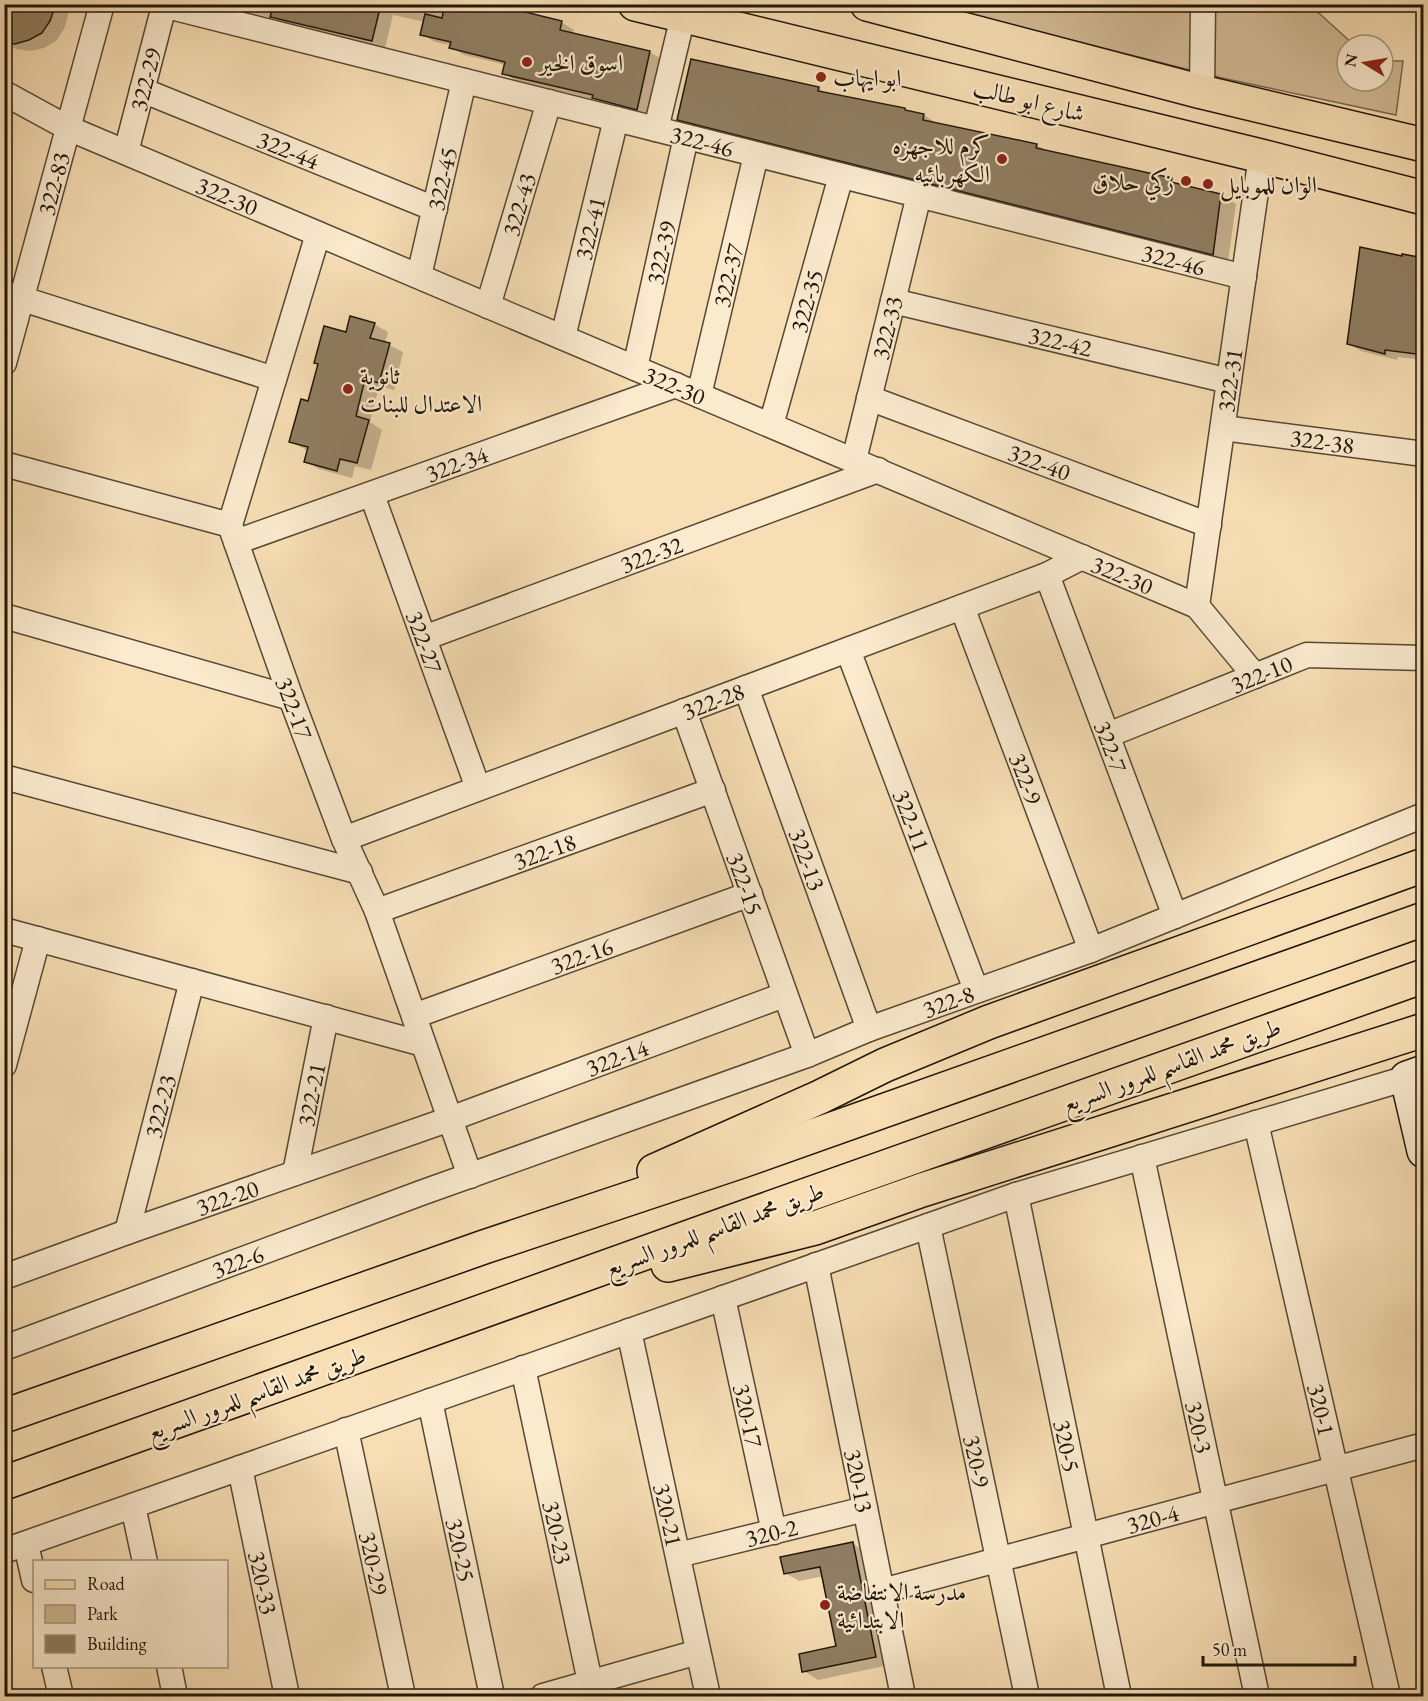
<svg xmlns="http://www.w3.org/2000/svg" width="1428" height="1701" font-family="'EB Garamond',Amiri,serif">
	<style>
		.green { fill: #d3bc97; stroke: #7a6950; stroke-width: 1.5 }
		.shadow { fill: #0003 }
		.building { fill: #907e62; stroke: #211609; stroke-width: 1.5 }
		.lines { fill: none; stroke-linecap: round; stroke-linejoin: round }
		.street-casing { stroke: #564834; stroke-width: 27 }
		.secondary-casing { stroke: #211609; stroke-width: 36 }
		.primary-casing { stroke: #211609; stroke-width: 36 }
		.highway-casing { stroke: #211609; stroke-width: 36 }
		.street { stroke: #faeace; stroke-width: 24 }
		.secondary { stroke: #faeace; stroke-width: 33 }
		.primary { stroke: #f7deb4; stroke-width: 33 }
		.highway { stroke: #f7deb4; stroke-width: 33 }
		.poi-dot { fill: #8f2418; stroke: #faeace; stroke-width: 2 }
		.labels { text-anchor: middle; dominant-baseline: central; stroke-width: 4.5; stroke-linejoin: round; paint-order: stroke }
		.poi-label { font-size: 24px; fill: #211609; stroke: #faeace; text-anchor: start }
		.street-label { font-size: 24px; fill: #211609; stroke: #faeace }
	</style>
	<rect width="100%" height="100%" fill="#f7deb4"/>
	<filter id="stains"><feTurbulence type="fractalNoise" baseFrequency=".00333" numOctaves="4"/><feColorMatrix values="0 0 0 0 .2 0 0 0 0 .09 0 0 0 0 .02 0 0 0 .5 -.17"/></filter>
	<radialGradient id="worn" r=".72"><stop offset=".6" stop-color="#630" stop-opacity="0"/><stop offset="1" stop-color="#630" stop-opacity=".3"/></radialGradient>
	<polygon class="green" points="933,5 1310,5 1354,45 1347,45 1347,81 1383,81 1383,61 1403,61 1396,115 1222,78"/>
	<g class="shadow">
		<polygon points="4,4 68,4 68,16 64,29 56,41 44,48 30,51 16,49 4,43"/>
		<polygon points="228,4 486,4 561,22 574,30 573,34 650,52 663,60 650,116 607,105 598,100 517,81 504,73 506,65 464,55 451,47 451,45 435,42 422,34 425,22 393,15 385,48 285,24 277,19 238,10"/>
		<polygon points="818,88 830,95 905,109 910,113 924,115 939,125 1037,145 1050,153 1171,180 1183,187 1221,195 1236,204 1228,262 694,128 679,119"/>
		<polygon points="1424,260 1424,360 1398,357 1397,360 1361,351 1348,343"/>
		<polygon points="374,324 388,332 385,343 403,352 394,390 379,386 370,422 382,430 371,470 355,466 352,478 319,469 305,461 308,451 291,442 309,403 347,334"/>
		<polygon points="853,1544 867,1552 889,1665 818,1680 804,1671 838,1648 824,1576 799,1581 785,1573"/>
	</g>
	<g class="building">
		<polygon points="4,4 56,4 50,21 42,33 29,40 15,44 4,42"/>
		<polygon points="274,4 381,4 372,41 270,17"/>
		<polygon points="445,4 493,4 562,21 560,30 650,51 637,110 592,98 593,95 502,74 505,62 449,48 451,42 420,35 425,14 442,18"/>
		<polygon points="691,59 819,87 818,91 905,108 905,110 924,114 923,120 1037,144 1036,148 1172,178 1171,182 1221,194 1213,255 677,120"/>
		<polygon points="1360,247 1402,256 1402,254 1424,258 1424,355 1385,350 1385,354 1347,344"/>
		<polygon points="350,316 375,323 370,338 390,343 379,383 365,379 356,416 369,420 357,463 340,459 337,471 304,462 308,447 289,442 301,399 308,401 318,364 314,363 324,326 346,332"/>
		<polygon points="853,1542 876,1657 802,1672 799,1654 836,1646 820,1567 784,1574 780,1557"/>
	</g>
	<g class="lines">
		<g class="street-casing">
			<g id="street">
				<path id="s1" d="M159,4l1085,273"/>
				<path id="s2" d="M142,90l293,119"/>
				<polyline points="1202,92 1203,4"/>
				<path id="s3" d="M4,93l64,35 1129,478 58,70"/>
				<polyline points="656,129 683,16"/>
				<path id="s4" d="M126,152l38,-146"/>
				<path id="s5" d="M318,234l-88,291 61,173 53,141 33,72 93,265"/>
				<path id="s6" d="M419,276l45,-195"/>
				<polyline points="4,293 274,379"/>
				<path id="s7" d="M893,301l336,80"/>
				<path id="s8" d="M488,306l61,-204"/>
				<path id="s9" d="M563,337l53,-218"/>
				<path id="s10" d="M4,363l98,-359"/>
				<path id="s11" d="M635,368l51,-231"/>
				<path id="s12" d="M699,395l57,-240"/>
				<path id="s13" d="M869,398l340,127"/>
				<path id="s14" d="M771,425l70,-249"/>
				<path id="s15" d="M1223,428l201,26"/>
				<path id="s16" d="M854,460l65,-265"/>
				<polyline points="4,464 230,525"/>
				<path id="s17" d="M372,495l106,293"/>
				<path id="s18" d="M236,542l440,-157"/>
				<path id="s19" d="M1047,575l128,341"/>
				<path id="s20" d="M1197,606l64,-450"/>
				<path id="s21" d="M962,607l129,343"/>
				<polyline points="4,616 291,698"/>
				<path id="s22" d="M424,638l454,-168"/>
				<path id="s23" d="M848,650l128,340"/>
				<path id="s24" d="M746,688l123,341"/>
				<path id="s25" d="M684,711l123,344"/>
				<path id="s26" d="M1108,735l199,-80 117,3"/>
				<polyline points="4,777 360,872"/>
				<path id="s27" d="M344,839l703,-264 35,-18"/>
				<path id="s28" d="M377,911l336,-121"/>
				<polyline points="4,930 423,1044"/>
				<path id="s29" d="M414,1016l336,-122"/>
				<polyline points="4,1065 38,939"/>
				<path id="s30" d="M1256,1123l132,573"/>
				<path id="s31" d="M1142,1157l115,539"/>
				<path id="s32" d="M295,1173l31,-156"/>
				<path id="s33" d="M1016,1195l103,501"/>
				<path id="s34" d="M928,1226l99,470"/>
				<path id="s35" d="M127,1232l65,-251"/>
				<path id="s36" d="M816,1265l87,431"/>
				<path id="s37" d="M4,1277l123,-45 323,-113 334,-124"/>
				<path id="s38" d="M723,1298l51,234"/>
				<path id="s39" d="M629,1331l79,365"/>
				<path id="s40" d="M4,1348l417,-155 386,-138 62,-26 222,-79 333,-135"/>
				<path id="s41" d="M523,1368l70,328"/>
				<path id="s42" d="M430,1401l62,295"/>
				<path id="s43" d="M346,1430l57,266"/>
				<path id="s44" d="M240,1468l47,228"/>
				<polyline points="133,1506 145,1562"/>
				<polyline points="26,1544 34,1580"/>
				<polyline points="4,1551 1016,1195 1407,1078"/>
				<path id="s45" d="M678,1555l187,-46"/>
				<path id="s46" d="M882,1591l542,-146"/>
				<polyline points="54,1666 61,1696"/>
				<polyline points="169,1666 175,1696"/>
				<polyline points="543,1696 698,1652"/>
			</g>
		</g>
		<g class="secondary-casing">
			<polyline id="secondary" points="1424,1072 1407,1078 1424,1151"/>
		</g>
		<g class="primary-casing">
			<g id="primary">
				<polyline points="635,4 1261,156 1424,198"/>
				<polyline points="867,4 1202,92 1424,145"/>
			</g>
		</g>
		<g class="highway-casing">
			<g id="highway">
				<polyline points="654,1171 820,1097 885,1065 989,1022 1424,865"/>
				<polyline points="668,1265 815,1228 922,1190 1424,1030"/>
				<polyline points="4,1416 484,1247 742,1161 1424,919"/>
				<polyline points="4,1483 756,1213 1424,976"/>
			</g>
		</g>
		<use href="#street" class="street"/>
		<use href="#secondary" class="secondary"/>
		<use href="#primary" class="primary"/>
		<use href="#highway" class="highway"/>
	</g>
	<g class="poi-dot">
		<circle cx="527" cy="62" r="6"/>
		<circle cx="821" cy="77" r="6"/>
		<circle cx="1002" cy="159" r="6"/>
		<circle cx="1186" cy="181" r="6"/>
		<circle cx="1208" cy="184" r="6"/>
		<circle cx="348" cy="389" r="6"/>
		<circle cx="825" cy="1605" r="6"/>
	</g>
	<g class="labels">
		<g class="poi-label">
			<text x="539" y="62">اسوق الخير</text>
			<text x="833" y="77">ابو ايهاب</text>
			<text x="990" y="145" text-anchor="end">كرم للاجهزه<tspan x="990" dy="28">الكهربائيه</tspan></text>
			<text x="1174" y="181" text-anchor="end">زكي حلاق</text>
			<text x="1220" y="184">الوان للموبايل</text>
			<text x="360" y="375">ثانوية<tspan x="360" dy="28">الاعتدال للبنات</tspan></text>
			<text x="837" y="1591">مدرسة الانتفاضة<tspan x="837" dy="28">الابتدائية</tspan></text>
		</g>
		<g class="street-label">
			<text stroke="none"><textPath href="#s4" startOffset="75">322-29</textPath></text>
			<text transform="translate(1029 100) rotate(14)">شارع ابو طالب</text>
			<text stroke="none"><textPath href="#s1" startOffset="560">322-46</textPath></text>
			<text stroke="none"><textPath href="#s2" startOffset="158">322-44</textPath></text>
			<text stroke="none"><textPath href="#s6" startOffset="100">322-45</textPath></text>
			<text stroke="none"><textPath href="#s10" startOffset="186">322-83</textPath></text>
			<text stroke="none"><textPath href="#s3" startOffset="246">322-30</textPath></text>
			<text stroke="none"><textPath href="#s8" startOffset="106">322-43</textPath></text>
			<text stroke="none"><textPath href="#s9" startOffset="112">322-41</textPath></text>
			<text stroke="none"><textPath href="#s11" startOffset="118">322-39</textPath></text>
			<text stroke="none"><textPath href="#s1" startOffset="1046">322-46</textPath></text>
			<text stroke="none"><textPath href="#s12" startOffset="123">322-37</textPath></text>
			<text stroke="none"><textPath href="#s14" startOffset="129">322-35</textPath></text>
			<text stroke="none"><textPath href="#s16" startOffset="136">322-33</textPath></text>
			<text stroke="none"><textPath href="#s7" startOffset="172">322-42</textPath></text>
			<text stroke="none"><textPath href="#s20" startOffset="228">322-31</textPath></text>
			<text stroke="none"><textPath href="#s3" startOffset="732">322-30</textPath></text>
			<text stroke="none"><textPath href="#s15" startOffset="100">322-38</textPath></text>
			<text stroke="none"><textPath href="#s13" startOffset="182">322-40</textPath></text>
			<text stroke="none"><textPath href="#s18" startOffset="234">322-34</textPath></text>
			<text stroke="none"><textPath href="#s22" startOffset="242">322-32</textPath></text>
			<text stroke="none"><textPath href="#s3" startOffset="1218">322-30</textPath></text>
			<text stroke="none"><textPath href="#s17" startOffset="156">322-27</textPath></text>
			<text stroke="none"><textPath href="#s26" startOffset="165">322-10</textPath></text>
			<text stroke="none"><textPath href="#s27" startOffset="394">322-28</textPath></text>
			<text stroke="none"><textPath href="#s5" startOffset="498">322-17</textPath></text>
			<text stroke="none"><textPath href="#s19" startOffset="183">322-7</textPath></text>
			<text stroke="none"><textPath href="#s21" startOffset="183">322-9</textPath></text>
			<text stroke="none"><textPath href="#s23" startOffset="182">322-11</textPath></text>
			<text stroke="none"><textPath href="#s28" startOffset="178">322-18</textPath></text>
			<text stroke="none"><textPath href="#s24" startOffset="182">322-13</textPath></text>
			<text stroke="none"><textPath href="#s25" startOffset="183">322-15</textPath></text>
			<text stroke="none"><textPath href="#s29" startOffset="178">322-16</textPath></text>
			<text stroke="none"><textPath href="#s40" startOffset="1006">322-8</textPath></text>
			<text stroke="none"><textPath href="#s37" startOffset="651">322-14</textPath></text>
			<text transform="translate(1171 1065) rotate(-20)">طريق محمد القاسم للمرور السريع</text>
			<text stroke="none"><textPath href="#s32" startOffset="80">322-21</textPath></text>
			<text stroke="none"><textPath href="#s35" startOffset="130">322-23</textPath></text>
			<text stroke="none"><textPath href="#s37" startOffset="237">322-20</textPath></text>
			<text transform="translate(714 1229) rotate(-20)">طريق محمد القاسم للمرور السريع</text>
			<text stroke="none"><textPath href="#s40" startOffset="249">322-6</textPath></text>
			<text transform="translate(256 1393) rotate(-20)">طريق محمد القاسم للمرور السريع</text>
			<text stroke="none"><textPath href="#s30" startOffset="294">320-1</textPath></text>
			<text stroke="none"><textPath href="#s38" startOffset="120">320-17</textPath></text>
			<text stroke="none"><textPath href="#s31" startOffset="276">320-3</textPath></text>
			<text stroke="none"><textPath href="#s33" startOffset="256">320-5</textPath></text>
			<text stroke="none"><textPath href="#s34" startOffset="240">320-9</textPath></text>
			<text stroke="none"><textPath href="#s36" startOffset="220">320-13</textPath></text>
			<text stroke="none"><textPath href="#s39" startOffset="188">320-21</textPath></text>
			<text stroke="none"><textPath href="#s46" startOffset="280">320-4</textPath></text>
			<text stroke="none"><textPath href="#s41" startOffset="168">320-23</textPath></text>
			<text stroke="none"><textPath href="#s45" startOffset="96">320-2</textPath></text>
			<text stroke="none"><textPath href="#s42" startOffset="152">320-25</textPath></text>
			<text stroke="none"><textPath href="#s43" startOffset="136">320-29</textPath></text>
			<text stroke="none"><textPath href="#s44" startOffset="117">320-33</textPath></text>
		</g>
	</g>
	<rect width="1428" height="1701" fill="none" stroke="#f7deb4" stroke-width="24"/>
	<rect x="6" y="6" width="1416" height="1689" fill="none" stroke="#211609" stroke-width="3"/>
	<rect x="12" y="12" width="1404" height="1677" fill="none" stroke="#211609" stroke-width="1.5"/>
	<rect x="33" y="1560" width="195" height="108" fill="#faeace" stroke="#a3957f" stroke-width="1.5"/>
	<rect x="45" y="1580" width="30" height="9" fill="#f7deb4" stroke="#a3957f" stroke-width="1.5"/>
	<text x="87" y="1590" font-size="18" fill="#211609">Road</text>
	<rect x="45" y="1605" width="30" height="18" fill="#d3bc97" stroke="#a3957f" stroke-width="1.5"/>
	<text x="87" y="1620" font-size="18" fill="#211609">Park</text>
	<rect x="45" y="1635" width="30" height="18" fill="#907e62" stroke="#a3957f" stroke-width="1.5"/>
	<text x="87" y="1650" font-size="18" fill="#211609">Building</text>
	<g transform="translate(1365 63) rotate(281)"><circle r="28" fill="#faeace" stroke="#a3957f" stroke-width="1.5"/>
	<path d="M0-4.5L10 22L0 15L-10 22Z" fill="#8f2418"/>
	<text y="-9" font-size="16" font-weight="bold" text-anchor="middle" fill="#211609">N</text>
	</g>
	<path d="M1203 1656v9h152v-9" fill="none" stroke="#211609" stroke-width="3"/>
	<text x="1212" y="1656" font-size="18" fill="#211609" stroke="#faeace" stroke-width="4.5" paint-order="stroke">50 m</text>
	<rect width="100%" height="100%" filter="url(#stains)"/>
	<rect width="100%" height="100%" fill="url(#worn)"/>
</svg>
